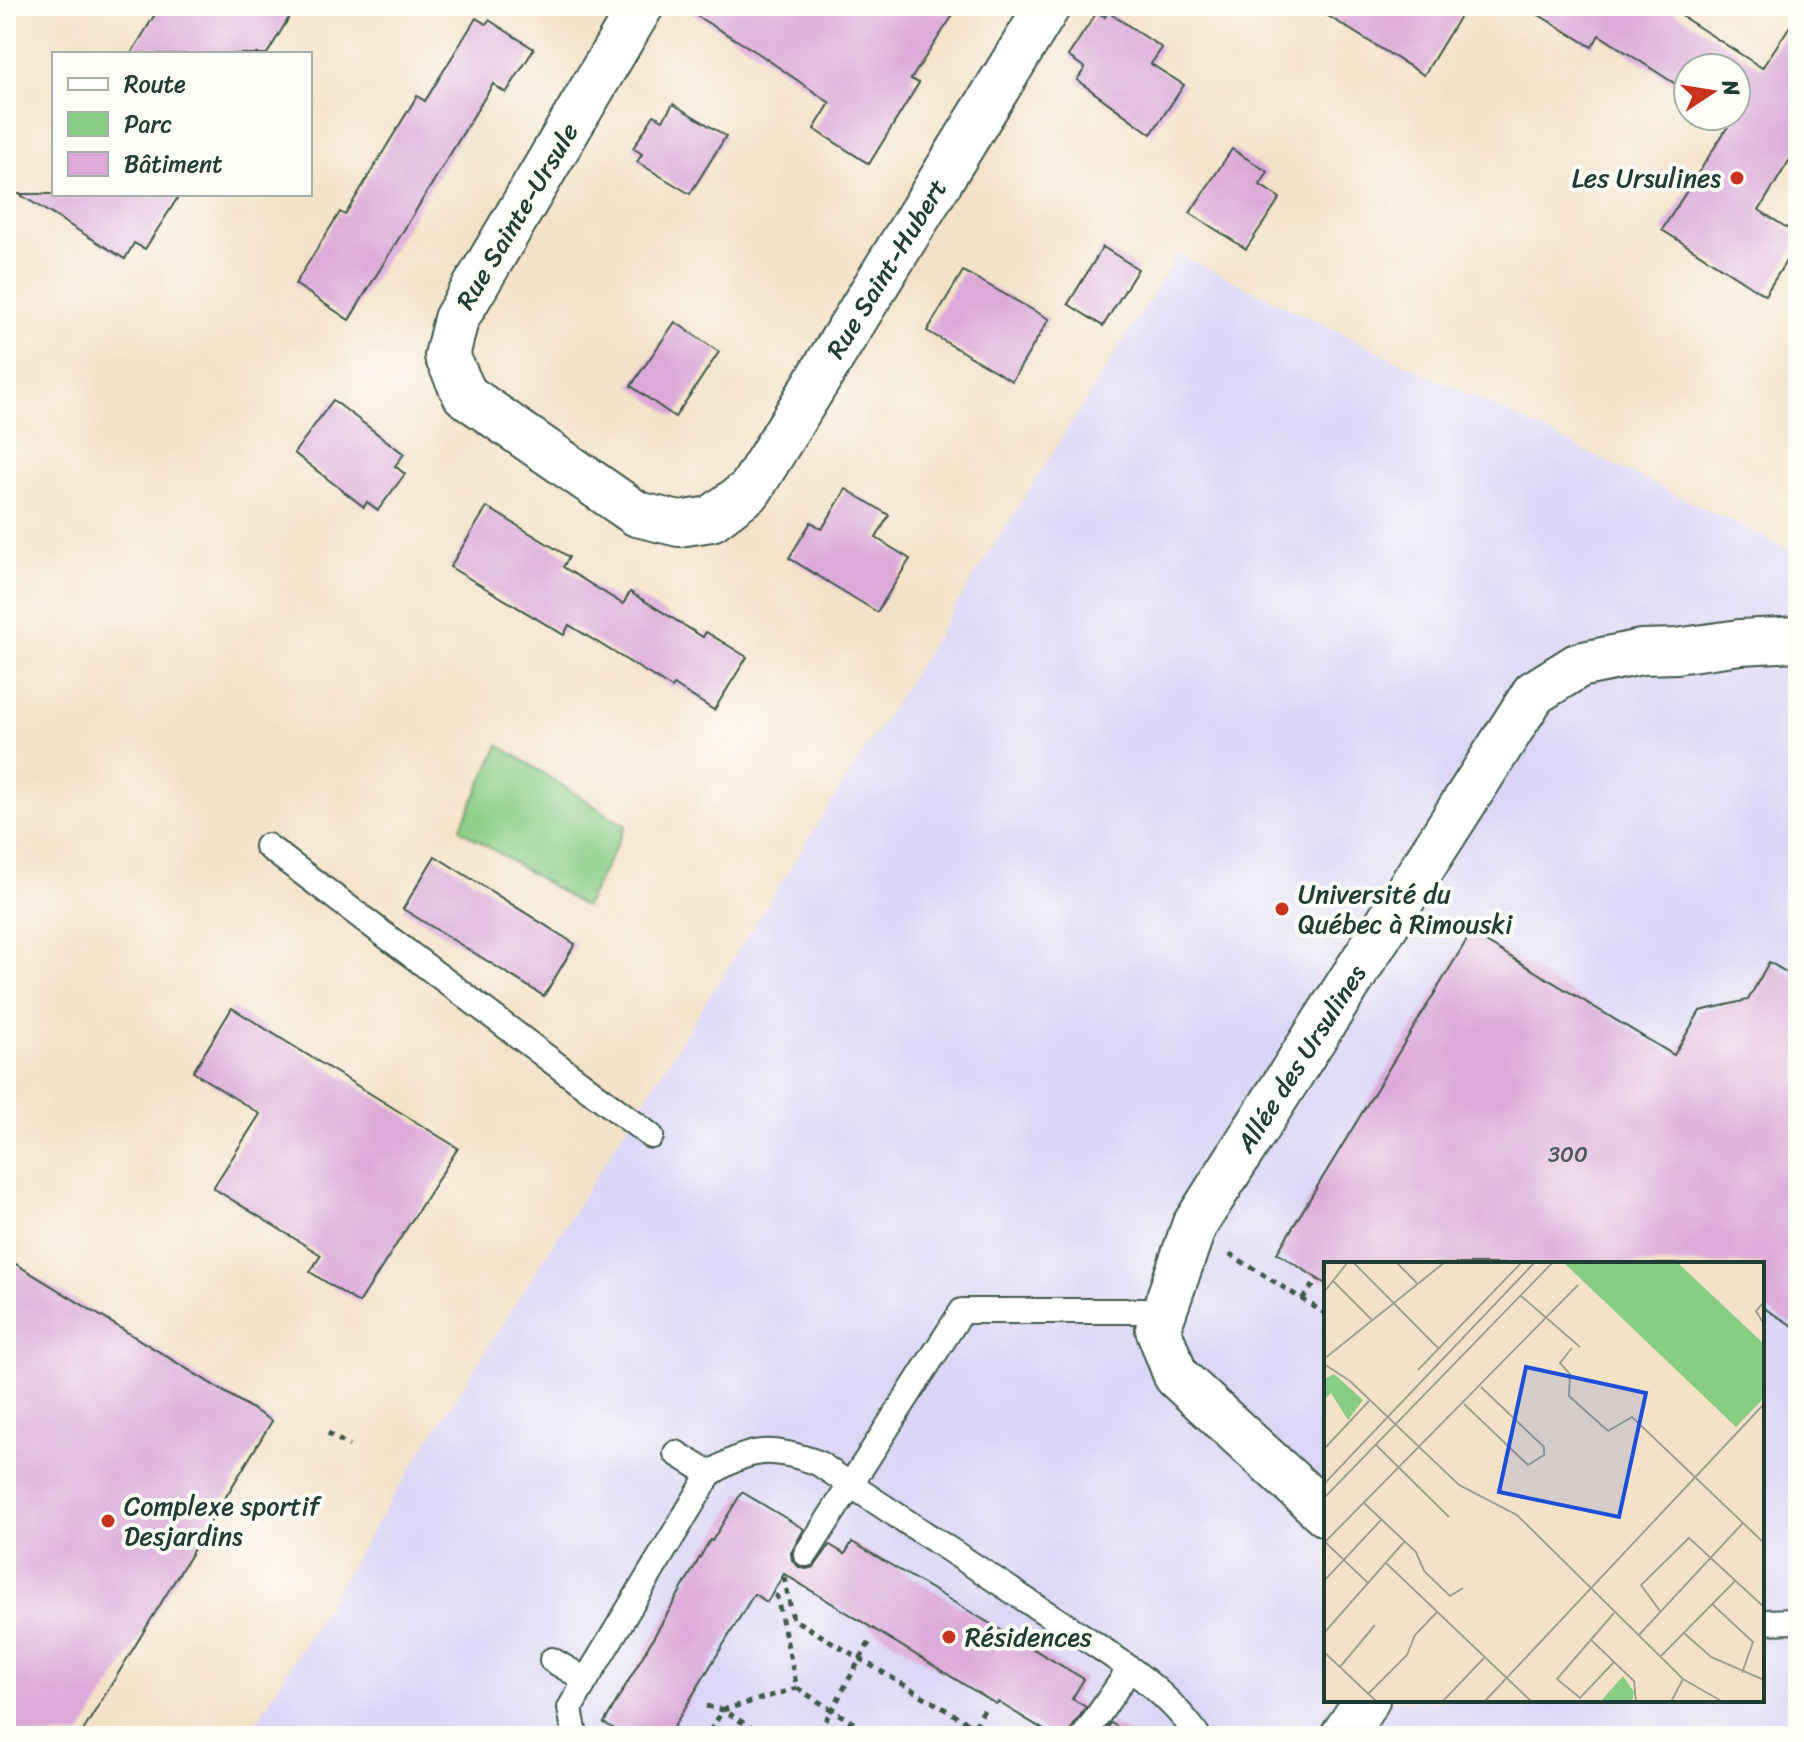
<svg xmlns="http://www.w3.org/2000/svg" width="1804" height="1742" font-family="Sriracha,sans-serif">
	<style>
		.built { fill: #dbd6f7; fill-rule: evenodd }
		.green { fill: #89cc85; stroke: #54845c; stroke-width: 2 }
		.building { fill: #dbaad9 }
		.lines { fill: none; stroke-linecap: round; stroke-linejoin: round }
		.lane-casing { stroke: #3f564a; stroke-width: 28 }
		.street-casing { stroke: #3f564a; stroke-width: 48 }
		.path { stroke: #3f564a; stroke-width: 5; stroke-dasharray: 6 6; stroke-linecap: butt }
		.lane { stroke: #fff; stroke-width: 24 }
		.street { stroke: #fff; stroke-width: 44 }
		.poi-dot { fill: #c8321e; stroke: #fdfcf7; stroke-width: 3 }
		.labels { text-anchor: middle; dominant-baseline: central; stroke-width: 8; stroke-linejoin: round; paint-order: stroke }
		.number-label { font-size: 22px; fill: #4e585d }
		.poi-label { font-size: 26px; fill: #1f3d34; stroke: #fdfcf7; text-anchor: start }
		.street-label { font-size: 26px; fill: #1f3d34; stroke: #fdfcf7 }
		.inset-road { fill: none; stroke: #9fa08d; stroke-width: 2 }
		.view { fill: #1d4ed8; fill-opacity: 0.15; stroke: #1d4ed8; stroke-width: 4 }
		.inset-edge { fill: none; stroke: #1f3d34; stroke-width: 4 }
	</style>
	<rect width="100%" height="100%" fill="#fdfcf7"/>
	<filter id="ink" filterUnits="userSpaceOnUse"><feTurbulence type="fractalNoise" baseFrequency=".0125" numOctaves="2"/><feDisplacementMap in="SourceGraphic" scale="16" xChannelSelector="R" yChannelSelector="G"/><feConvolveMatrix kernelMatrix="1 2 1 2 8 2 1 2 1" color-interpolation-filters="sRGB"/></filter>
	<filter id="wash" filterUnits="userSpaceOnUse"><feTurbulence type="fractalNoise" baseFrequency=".006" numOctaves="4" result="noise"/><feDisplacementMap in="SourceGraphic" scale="32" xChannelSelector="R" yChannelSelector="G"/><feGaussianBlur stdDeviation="1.8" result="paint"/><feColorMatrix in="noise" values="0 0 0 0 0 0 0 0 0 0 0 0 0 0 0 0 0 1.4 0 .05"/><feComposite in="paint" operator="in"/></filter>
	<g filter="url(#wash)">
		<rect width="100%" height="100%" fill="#f4e2c8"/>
		<path class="built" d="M1178,254l620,300v1182h-1550l115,-191zM1326,1264h436v436h-436z"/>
		<polygon class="green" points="499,745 626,826 585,907 460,829"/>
		<g id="blocks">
			<g class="building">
				<polygon points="160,6 296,6 267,54 131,54"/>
				<polygon points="680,6 959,6 911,79 919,83 869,164 814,129 830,103 758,53"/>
				<polygon points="1312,6 1466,6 1424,75"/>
				<polygon points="1524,6 1666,6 1762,68 1798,14 1798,146 1759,210 1798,235 1798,242 1765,295 1662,230 1732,120 1726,116 1736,116 1736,68 1688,68 1688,92 1599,35 1592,47"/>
				<polygon points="1097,12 1105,17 1108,12 1162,48 1151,64 1184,85 1151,134 1077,80 1085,68 1068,56"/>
				<polygon points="476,18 486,24 489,20 534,49 506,93 493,84 349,320 295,284 340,212 345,215 417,96 425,101"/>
				<polygon points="673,104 726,136 690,194 637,162 642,154 633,148 654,115 663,120"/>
				<polygon points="1232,149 1268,172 1260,185 1280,198 1246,249 1190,213"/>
				<polygon points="19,194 180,194 145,249 134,243 125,259"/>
				<polygon points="1103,247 1138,269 1103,326 1068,304"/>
				<polygon points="963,271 1049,319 1012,381 927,331"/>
				<polygon points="675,322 719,352 675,417 631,386"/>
				<polygon points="333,400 404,454 395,466 405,474 378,510 367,502 364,507 294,453"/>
				<polygon points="846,489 889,515 876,538 910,559 877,612 789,558 811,522 822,529"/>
				<polygon points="487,507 569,557 563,567 623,604 630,592 703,637 706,632 747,657 714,710 674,685 672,688 569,625 564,635 450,567"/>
				<polygon points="435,856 575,944 544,996 403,909"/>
				<polygon points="1471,933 1674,1055 1700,1011 1748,1000 1769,962 1798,979 1798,1329 1762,1307 1762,1264 1326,1264 1326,1284 1277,1253"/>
				<polygon points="232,1008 458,1148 359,1303 310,1272 321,1255 213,1188 260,1114 193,1072"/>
				<polygon points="6,1258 272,1421 80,1736 6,1736"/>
				<polygon points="742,1492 804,1529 791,1553 792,1560 799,1567 806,1569 814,1567 830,1545 845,1554 852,1542 1084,1679 1072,1699 1086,1707 1072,1728 1069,1736 1054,1736 998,1702 996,1704 784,1574 767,1602 754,1594 668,1736 627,1736 604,1723 710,1540 712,1541"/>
				<polygon points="1111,1723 1134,1736 1102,1736"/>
			</g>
		</g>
	</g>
	<g filter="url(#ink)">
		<use href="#blocks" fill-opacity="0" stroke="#3f564a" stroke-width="2"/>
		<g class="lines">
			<g class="lane-casing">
				<g id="lane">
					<polyline points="267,846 651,1136"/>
					<polyline points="676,1453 710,1474"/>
					<polyline points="806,1554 962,1311 1165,1311"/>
					<polyline points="1762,1622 1798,1621"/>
					<polyline points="552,1660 586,1680 570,1708 575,1736"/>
					<path d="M586,1680l124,-206c40,-28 64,-27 108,-11 71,48 143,94 214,141 56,36 128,76 166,132"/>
					<polyline points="1084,1736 1129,1670"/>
				</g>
			</g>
			<g class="street-casing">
				<g id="street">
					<path id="s1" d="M641,6l-185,313 -9,37 18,39 172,119 42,10 32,-5 39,-29 298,-484"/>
					<path id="s2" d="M1326,1514l-150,-138 -18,-47 36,-103 340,-533 45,-28 62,-13 35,-1 64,-9 58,-3"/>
					<polyline points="1343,1736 1367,1700"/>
				</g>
			</g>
			<g class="path">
				<polyline points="1230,1254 1326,1314"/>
				<polyline points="1302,1299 1318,1279"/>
				<polyline points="328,1433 349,1446"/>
				<polyline points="784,1577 793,1619 990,1736"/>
				<polyline points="869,1643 832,1710 875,1736"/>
				<polyline points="797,1688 832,1710 815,1736"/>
				<polyline points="706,1706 723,1710 707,1736"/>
				<polyline points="764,1736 723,1710 797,1688 777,1597 772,1593"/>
				<polyline points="969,1736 984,1710"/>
			</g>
			<use href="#lane" class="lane"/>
			<use href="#street" class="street"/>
		</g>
	</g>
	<g class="poi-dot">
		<circle cx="1737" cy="178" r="8"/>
		<circle cx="1282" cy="909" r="8"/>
		<circle cx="108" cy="1521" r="8"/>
		<circle cx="949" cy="1637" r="8"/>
	</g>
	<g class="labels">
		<g class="number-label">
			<text x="1568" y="1154">300</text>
		</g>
		<g class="poi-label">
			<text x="1721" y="178" text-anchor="end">Les Ursulines</text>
			<text x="1298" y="894">Université du<tspan x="1298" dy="30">Québec à Rimouski</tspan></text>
			<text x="124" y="1506">Complexe sportif<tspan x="124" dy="30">Desjardins</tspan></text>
			<text x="965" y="1637">Résidences</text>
		</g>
		<g class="street-label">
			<text transform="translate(517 216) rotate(-59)">Rue Sainte-Ursule</text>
			<text stroke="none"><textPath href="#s1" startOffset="1038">Rue Saint-Hubert</textPath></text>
			<text stroke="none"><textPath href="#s2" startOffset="562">Allée des Ursulines</textPath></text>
		</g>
	</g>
	<g transform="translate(1324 1262)">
		<rect width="440" height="440" fill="#f4e2c8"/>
		<path d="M239,0h114l87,82v54l-28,29zM10,112l29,26 -15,20 -17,-27 -7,7v-21zM299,414l11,16 -2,10h-32z" fill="#89cc85"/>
		<path class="inset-road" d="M29,0l86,87M72,0l21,21M9,19l39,39M0,30l24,-30M196,33l60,52M440,40l-8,9 8,13M248,86l-12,15 10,11 -1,22 39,35 24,-14 132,126M0,97l121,-97M0,102l26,17 109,104 58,30 166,164 40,23M94,108l104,-108M140,142l64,61 16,-10v-8l-63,-60M52,183l73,72M0,187l45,-48M0,222l211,-222M0,236l229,-236M39,240l53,50 8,19 26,25 13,-8M0,279l44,42M0,281l254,-258M62,301l146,139M0,319l57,-61M388,342l41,38 -11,31M336,349l-19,-26 48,-47 75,69M290,351l-57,66 23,19 34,-36M0,371l80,-91M360,371l27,24 53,23M314,374l105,-113M266,377l44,42 2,21M0,390l53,50M336,395l76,-77M16,405l35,-42M44,432l39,-39 8,-20 22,-23M118,440l43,-45M160,440l280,-298M347,440l12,-23"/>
		<path class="view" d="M202,105l120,26 -27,124 -120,-25z"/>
		<rect width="440" height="440" class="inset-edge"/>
	</g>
	<rect width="1804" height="1742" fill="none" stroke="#fdfcf7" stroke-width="32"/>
	<rect x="52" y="52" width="260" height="144" fill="#fdfcf7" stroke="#a4b0a9" stroke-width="2"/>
	<rect x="68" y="78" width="40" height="12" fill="#ffffff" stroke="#a4b0a9" stroke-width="2"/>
	<text x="124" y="92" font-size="24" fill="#1f3d34">Route</text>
	<rect x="68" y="112" width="40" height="24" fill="#89cc85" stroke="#a4b0a9" stroke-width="2"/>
	<text x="124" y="132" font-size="24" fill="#1f3d34">Parc</text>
	<rect x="68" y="152" width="40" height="24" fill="#dbaad9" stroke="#a4b0a9" stroke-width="2"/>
	<text x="124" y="172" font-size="24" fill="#1f3d34">Bâtiment</text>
	<g transform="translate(1712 92) rotate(78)"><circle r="38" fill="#fdfcf7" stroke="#a4b0a9" stroke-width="2"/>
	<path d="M0-6L14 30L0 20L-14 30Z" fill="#c8321e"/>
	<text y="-12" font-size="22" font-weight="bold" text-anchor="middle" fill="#1f3d34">N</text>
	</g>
</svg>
